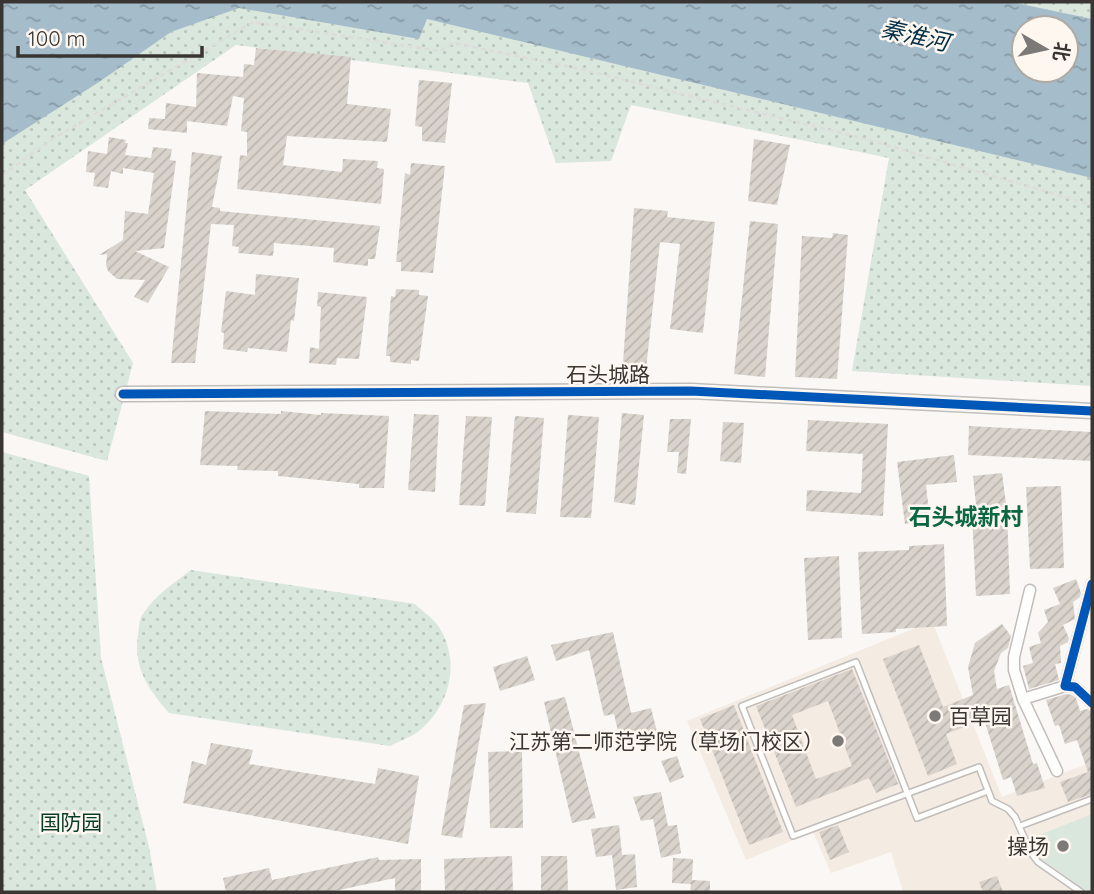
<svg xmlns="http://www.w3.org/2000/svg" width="1094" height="894" font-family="Quicksand,'Noto Sans SC',sans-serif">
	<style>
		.built { fill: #f4ebe3 }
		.grass { fill: #d9e7dd }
		.park { fill: url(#park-dots); fill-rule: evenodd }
		.water { fill: url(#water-ripples); fill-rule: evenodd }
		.building { fill: url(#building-hatch); fill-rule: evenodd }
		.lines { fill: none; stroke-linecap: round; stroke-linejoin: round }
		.service-casing { stroke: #c0bdba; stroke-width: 8 }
		.minor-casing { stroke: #c0bdba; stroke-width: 13 }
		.tertiary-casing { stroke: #c0bdba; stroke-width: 17 }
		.path { stroke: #dddcda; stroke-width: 2.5; stroke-dasharray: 5 3.5; stroke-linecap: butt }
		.service { stroke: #fefefd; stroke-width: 5 }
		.minor { stroke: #fefefd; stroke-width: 10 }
		.tertiary { stroke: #fefefd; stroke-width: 14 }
		.cycleway-casing { stroke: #fef7f0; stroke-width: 13 }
		.cycleway { stroke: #0057b8; stroke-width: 9 }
		.poi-dot { fill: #7c7976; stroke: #fef7f0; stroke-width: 2.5 }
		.labels { text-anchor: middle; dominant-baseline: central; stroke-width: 5; stroke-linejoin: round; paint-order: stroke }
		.street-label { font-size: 21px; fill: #383532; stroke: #fef7f0 }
		.poi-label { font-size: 21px; fill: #383532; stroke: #fef7f0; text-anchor: end }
		.park-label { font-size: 21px; fill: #063b25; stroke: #fef7f0 }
		.water-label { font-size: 23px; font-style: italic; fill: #002f48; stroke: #fef7f0 }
		.neighbourhood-label { font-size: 23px; font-weight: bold; fill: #0b6742; stroke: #fef7f0 }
	</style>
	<defs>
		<pattern id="park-dots" width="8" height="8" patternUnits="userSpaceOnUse" patternTransform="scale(1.75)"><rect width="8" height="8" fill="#d9e7dd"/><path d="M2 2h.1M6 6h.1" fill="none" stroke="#bbc7be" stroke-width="1.8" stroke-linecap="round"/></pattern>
		<pattern id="water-ripples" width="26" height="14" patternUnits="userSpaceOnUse" patternTransform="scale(1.75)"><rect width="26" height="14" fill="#a5bccb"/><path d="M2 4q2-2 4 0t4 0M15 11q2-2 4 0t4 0" fill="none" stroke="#879aa5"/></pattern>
		<pattern id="building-hatch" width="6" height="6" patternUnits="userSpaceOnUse" patternTransform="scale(1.75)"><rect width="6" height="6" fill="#dad3cc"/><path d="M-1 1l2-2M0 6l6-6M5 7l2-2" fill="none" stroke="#bcb6b0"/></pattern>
	</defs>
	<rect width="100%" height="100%" fill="#faf7f4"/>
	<polygon class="built" points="932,621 1002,797 1092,762 1092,892 903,892 891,852 831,873 813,832 746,860 687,721"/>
	<polygon class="grass" points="1092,814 1092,892 1088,892 1036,855 1032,838"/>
	<g class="park">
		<path d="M2,2h1090v384l-240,-15 37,-213 -258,-53 -20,56 -55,2 -28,-80 -292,-38 -211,145 108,173 -26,98 -105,-29zM1024,28h42v42h-42z"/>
		<polygon points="2,452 89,476 101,658 149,847 157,892 2,892"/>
		<path d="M191,570l224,34c7,7 18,14 24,23 22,35 11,79 -20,104 -8,6 -20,10 -29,15l-221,-33c-21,-24 -36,-46 -31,-78 1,-7 1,-16 5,-21 12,-19 31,-31 48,-44z"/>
	</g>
	<path class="water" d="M2,2h1009l81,17v159l-665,-159 -8,20 -180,-31 -68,24 -72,50 -97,62zM1024,28h42v42h-42z"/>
	<g class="building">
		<polygon points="256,48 351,57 347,104 391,109 387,142 287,136 283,165 342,172 343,159 378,161 377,168 384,169 381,204 237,189 240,155 247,156 247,132 241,131 244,98 233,96 227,126 187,121 187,133 148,129 149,118 165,119 166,103 196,107 197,73 243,77 244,64 254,65"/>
		<polygon points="419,80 452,83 445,143 422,141 422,127 415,126"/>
		<polygon points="109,137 126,140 125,143 128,143 125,155 151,158 153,147 172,149 170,160 176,161 164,248 135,251 169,267 148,303 134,297 145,280 117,279 108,271 106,265 107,254 99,255 123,240 125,211 148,214 154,173 123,168 123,174 111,171 108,188 93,186 95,173 86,172 88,151 107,154"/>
		<polygon points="754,139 790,145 777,205 748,201"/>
		<polygon points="192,152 222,156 212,207 220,208 220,211 380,226 375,259 368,259 368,266 333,262 334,248 274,243 273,256 238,253 239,247 232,246 234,225 211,224 195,363 171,363"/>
		<polygon points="411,163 445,166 433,273 401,271 401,262 396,262 405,173 410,175"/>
		<polygon points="634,208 668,211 667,217 715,222 703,333 670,329 680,244 660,242 645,378 622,377"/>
		<polygon points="750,221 778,224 765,377 734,374"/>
		<polygon points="833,233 848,235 837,379 795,377 802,236 832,238"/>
		<polygon points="256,274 299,278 294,321 291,320 287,352 248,348 247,352 223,349 224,333 221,332 226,291 255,295"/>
		<polygon points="396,289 419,290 419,295 428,296 419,361 411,360 411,364 390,362 390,356 386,356 391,296 395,297"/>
		<polygon points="318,292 367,297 359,359 337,358 336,365 309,363 310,347 319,349 321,307 317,306"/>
		<polygon points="205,411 281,414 281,411 321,415 321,413 389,416 384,488 359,488 359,484 278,476 278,471 237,470 238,466 200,465"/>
		<polygon points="622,413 644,415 635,505 614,502"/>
		<polygon points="414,414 439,415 435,492 408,490"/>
		<polygon points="568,415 599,417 591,518 560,517"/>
		<polygon points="466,416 492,417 485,506 459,505"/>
		<polygon points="515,416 544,418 536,514 506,512"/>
		<polygon points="670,419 691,419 686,474 677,473 679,452 667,452"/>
		<polygon points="808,420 888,424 883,516 806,511 807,490 861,493 863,454 806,451"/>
		<polygon points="723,422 744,423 741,463 720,461"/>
		<polygon points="969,426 1092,432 1092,461 968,455"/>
		<polygon points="954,455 957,482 926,485 930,521 905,524 897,462"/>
		<polygon points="1002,473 1007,511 1010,594 976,596 972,514 977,514 973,476"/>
		<polygon points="1061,486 1064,568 1030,569 1026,487"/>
		<polygon points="944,544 947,626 896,629 896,632 862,634 858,552 909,550 909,546"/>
		<polygon points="839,556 842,638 808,640 804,558"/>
		<polygon points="1076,579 1081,593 1080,597 1073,602 1075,619 1063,625 1069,638 1068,642 1060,646 1061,663 1055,664 1059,680 1029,689 1023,666 1033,663 1029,647 1041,643 1038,633 1048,622 1044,610 1060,604 1053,588"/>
		<polygon points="1002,624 1011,636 1008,648 1001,653 994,671 997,689 1009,685 1033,764 1037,763 1045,788 1017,796 1011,777 1003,780 984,719 946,734 957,764 928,776 883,659 919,645 943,707 973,695 968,667 975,643"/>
		<polygon points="613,632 631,713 651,708 658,736 621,744 614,714 604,716 589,650 556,661 551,645"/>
		<polygon points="527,656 535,680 500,691 493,667"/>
		<path d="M852,669l46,115 -22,9 -7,-15 -73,29 -40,-101zM828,701l24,65 -36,13 -24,-64z"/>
		<polygon points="1066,694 1072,695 1076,698 1080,711 1087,709 1092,711 1092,794 1068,802 1060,782 1088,772 1077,740 1065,744 1059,725 1055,726 1046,700"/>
		<polygon points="565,697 596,818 572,823 544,702"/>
		<polygon points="486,703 462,838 441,835 464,705"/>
		<polygon points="734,705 783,832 749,845 700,719"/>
		<polygon points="211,743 253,750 249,764 375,784 378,768 419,776 408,844 183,803 192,761 206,765"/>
		<polygon points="522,751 523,828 490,828 488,752"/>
		<polygon points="677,756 684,777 670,783 661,761"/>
		<polygon points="661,792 668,826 677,825 681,853 661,858 653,819 641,821 633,797"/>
		<polygon points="619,825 622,855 635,854 637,887 616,890 612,855 596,857 591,829"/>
		<polygon points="838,825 849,852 830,860 819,832"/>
		<polygon points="512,856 513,892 445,892 444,859"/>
		<polygon points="541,856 567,856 568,892 541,892"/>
		<polygon points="378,857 379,860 421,859 421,892 395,892 395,878 330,892 226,892 223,878 269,868 272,880"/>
		<polygon points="673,858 693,859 692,880 710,881 710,892 690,892 691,884 672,883"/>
		<polygon points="997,876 1003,892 983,892 979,882"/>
	</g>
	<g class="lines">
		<g class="service-casing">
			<g id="service">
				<polyline points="988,791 917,818 856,662 742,706 793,836 979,767 992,801 1008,809 1015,817 1031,853 1038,862 1081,892"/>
				<polyline points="1020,826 1092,799"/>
			</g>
		</g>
		<g class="minor-casing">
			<g id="minor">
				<polyline points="1092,584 1065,686 1075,687 1092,703"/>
				<polyline points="1023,699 1014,670 1014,657 1030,590"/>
				<polyline points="1057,771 1023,699 1065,686"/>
			</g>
		</g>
		<g class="tertiary-casing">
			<polyline id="tertiary" points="123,394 691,391 1092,411"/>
		</g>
		<polyline class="path" points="2,175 54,138 253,22 440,51 453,43 567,66 862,138 1092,205"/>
		<use href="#service" class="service"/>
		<use href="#minor" class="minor"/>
		<use href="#tertiary" class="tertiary"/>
		<g class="cycleway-casing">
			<g id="cycleway">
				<polyline points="123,394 691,391 1092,411"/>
				<polyline points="1092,584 1065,686 1075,687 1092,703"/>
			</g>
		</g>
		<use href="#cycleway" class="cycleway"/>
	</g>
	<g class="poi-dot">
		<circle cx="935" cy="716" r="7"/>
		<circle cx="838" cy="741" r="7"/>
		<circle cx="1063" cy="846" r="7"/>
	</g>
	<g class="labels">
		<g class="street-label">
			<text x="608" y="374">石头城路</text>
		</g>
		<g class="poi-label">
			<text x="949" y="716" text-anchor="start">百草园</text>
			<text x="824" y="741">江苏第二师范学院（草场门校区）</text>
			<text x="1049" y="846">操场</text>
		</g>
		<g class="park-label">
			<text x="71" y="822">国防园</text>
		</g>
		<g class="water-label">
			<text transform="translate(915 35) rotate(13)">秦淮河</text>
		</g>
		<g class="neighbourhood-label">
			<text x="966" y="516">石头城新村</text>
		</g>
	</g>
	<rect width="1094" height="894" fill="none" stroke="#383532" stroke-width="7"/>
	<g transform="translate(1045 49) rotate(99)"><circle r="33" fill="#fef7f0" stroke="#afa9a4" stroke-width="2"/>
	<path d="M0-5L12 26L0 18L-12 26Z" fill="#7c7976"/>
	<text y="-10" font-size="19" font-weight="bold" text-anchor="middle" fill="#383532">北</text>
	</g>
	<path d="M18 46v10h184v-10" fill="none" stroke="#383532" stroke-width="3.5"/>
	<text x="28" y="46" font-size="21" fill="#383532" stroke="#fef7f0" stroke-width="5" paint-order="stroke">100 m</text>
</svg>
